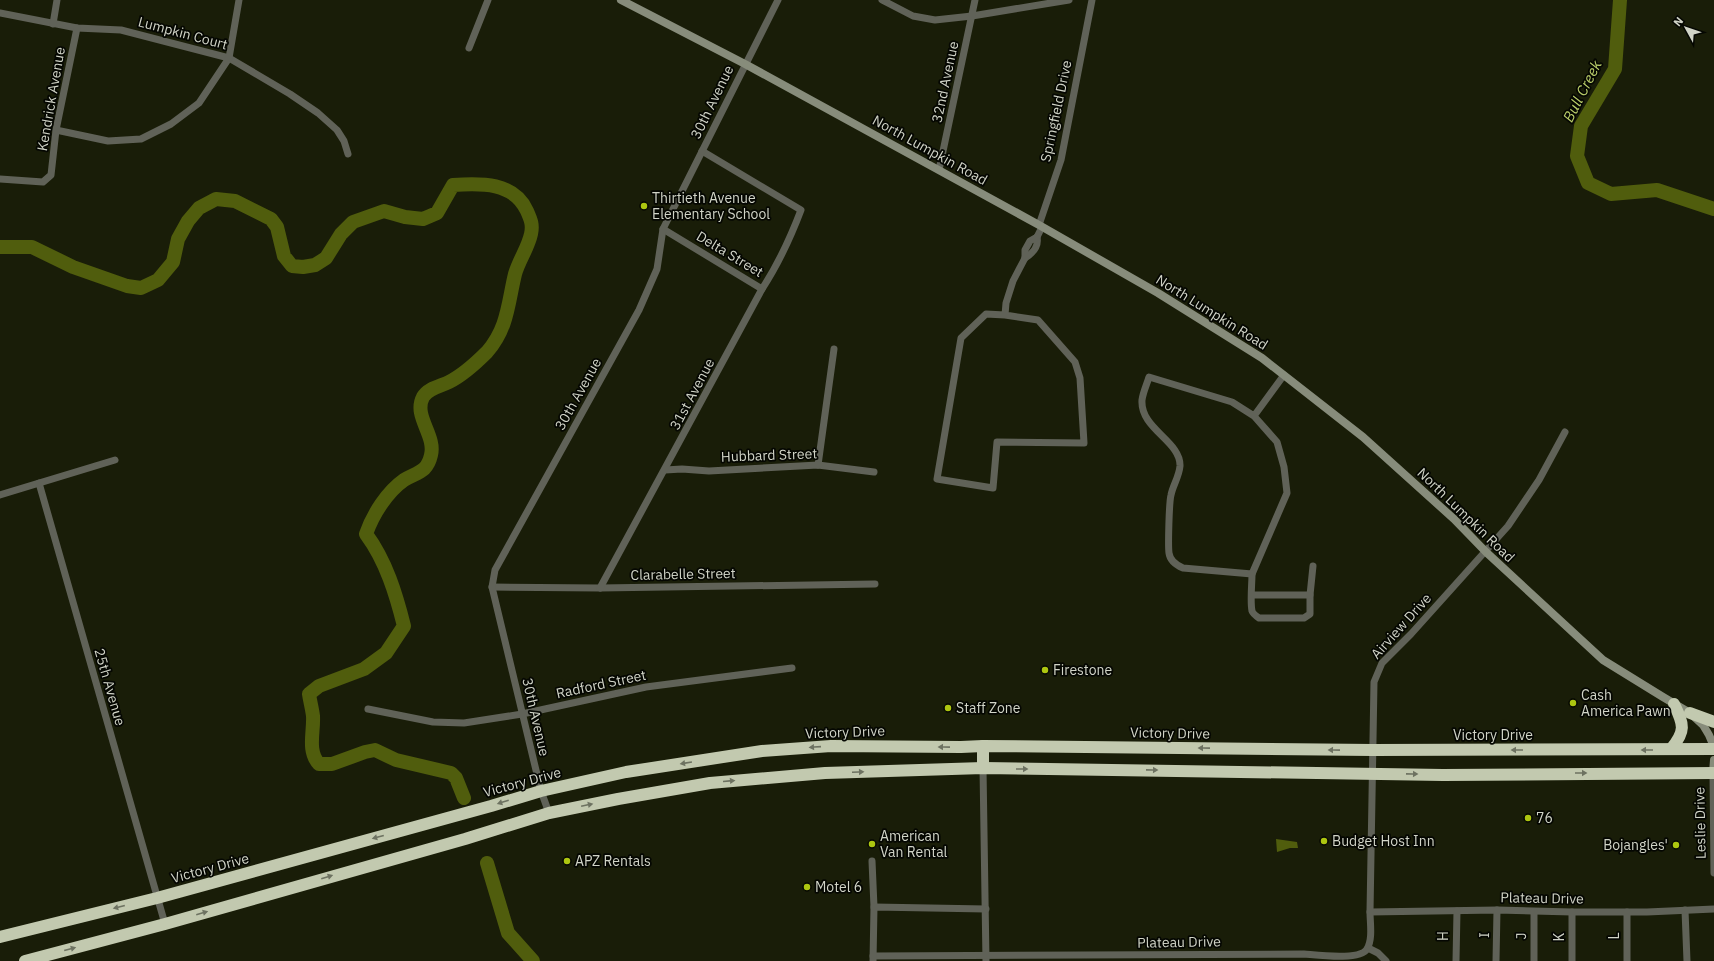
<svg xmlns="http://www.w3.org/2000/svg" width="1714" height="961" font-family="'IBM Plex Sans',sans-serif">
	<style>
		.water { fill: #505d0d }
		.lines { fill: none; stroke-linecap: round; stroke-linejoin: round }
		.river { stroke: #505d0d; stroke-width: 14 }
		.street { stroke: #606258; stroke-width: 7 }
		.secondary { stroke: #878c7b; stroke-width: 8 }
		.highway { stroke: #c2c9af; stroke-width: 12 }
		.oneway { fill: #6d7261 }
		.poi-dot { fill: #adc610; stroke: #050702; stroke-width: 1.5 }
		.labels { text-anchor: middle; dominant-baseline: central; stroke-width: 3.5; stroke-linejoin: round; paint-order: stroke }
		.street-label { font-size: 14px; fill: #d1d4c7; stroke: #050702 }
		.poi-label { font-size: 14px; fill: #d1d4c7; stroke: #050702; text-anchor: start }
		.water-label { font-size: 15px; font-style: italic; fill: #bbcf6a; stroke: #050702 }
	</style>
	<rect width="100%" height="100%" fill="#191d08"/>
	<polygon class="water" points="1276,839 1297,842 1298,848 1290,848 1277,852"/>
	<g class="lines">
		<g class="river">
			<polyline points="1620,0 1615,69 1581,126 1577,156 1588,183 1611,194 1657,190 1714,209"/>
			<path d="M0,247h32l41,20 54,19 14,2 17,-8 15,-18 5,-23 10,-18 11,-13 17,-9 19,2 36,18 6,8 7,29 8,10 11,1 12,-2 11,-7 15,-24 12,-12 31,-11 21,6 18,2 14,-6 16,-28c28,-2 61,-3 74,26 4,9 6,14 4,23 -3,14 -12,26 -16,40 -7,29 -7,54 -28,78 -11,11 -24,23 -38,30 -8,4 -21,6 -26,15 -10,19 13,38 8,58 -4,18 -14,17 -27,25 -17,12 -31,34 -38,54 20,27 30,60 38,92l-18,27 -22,16 -45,17 -10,8c1,7 3,14 4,22 1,16 -6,35 6,48h13l33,-12 10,-2 21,10 55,13 5,5 8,20"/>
			<polyline points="487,863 508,933 533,961"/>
		</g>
		<g class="street">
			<polyline points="882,0 913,16 935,20 972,16 1069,0"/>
			<polyline points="0,13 77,28 121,30 229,58 290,94 318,113 337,130 344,141 348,154"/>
			<polyline points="53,24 57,0"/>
			<polyline points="469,48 488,0"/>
			<polyline points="56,130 108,141 141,139 171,124 199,103 229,58 239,0"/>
			<polyline points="939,170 975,0"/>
			<polyline points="0,179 43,182 51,175 56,130 77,28"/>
			<polyline points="1039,225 1061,160 1092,0"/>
			<polyline points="663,229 762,289"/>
			<path d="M1025,258c8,-5 14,-11 12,-21"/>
			<polyline points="1005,315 1038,320 1075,362 1080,378 1084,443 997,442 993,488 937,479 961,338 986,314 1005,315 1006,303 1013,281 1025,258 1025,250 1030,241 1037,237 1042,227"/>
			<path d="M1254,416l23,26 7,25 3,26 -35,81 -69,-6c-7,-3 -13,-7 -14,-15 -1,-7 0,-50 2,-58 2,-10 8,-18 9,-29 1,-25 -40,-37 -38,-66 1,-8 5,-16 7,-23l83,25 22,14 30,-41"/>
			<polyline points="818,465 834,349"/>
			<polyline points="665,470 682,469 709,471 818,465 874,472"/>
			<polyline points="39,483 165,924"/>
			<polyline points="0,495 115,460"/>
			<polyline points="492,587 600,588 875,584"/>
			<path d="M600,588l162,-299c17,-26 28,-50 39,-79l-99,-59"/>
			<path d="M1252,595h58v19l-6,4h-45c-3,-2 -6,-4 -7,-7 -2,-10 0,-27 0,-37"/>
			<polyline points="1310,595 1313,566"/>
			<polyline points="368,709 433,722 464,723 522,714 646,687 792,668"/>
			<polyline points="983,768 986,961"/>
			<polyline points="1713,773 1714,873"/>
			<polyline points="549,813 541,791 492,587 495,570 639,310 657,269 663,229 778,0"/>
			<polyline points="872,861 874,907"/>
			<polyline points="1685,910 1687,961"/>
			<polyline points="1370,912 1497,910 1572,912 1647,912 1714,909"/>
			<polyline points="1534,912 1534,961"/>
			<polyline points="1627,912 1627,961"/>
			<polyline points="1368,948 1378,953 1386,961"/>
			<path d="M873,956l431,-2c13,1 56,7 63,-5 6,-10 3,-26 3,-37l4,-230 8,-19 29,-29 97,-108 31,-46 26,-48"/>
			<polyline points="873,961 874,907 986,909"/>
			<polyline points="1456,961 1457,911"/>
			<polyline points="1496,961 1497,910"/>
			<polyline points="1572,961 1572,912"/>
		</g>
		<g class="secondary">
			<polyline points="621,0 745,64 1039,225 1158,293 1262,358 1363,437 1454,519 1486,552 1603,660 1663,697 1690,713 1703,725 1709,735 1714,747"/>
			<polyline points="1713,773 1714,760"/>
		</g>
		<g class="highway">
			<polyline points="1690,713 1714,722"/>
			<path d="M1671,749c15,-18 13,-24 3,-45"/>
			<polyline points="983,768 983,746"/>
			<polyline points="0,937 157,898 491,806 541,791 626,772 762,751 831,746 961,747 983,746 1373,750 1714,749"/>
			<polyline points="25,961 165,924 465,839 549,813 618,799 710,783 825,773 983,768 1443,775 1714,773"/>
		</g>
	</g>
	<defs><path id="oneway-solid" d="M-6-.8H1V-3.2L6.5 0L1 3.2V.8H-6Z"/></defs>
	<g class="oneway">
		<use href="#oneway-solid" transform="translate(815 747) rotate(176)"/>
		<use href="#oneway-solid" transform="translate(944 747) rotate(-179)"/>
		<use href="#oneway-solid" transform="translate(1204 748) rotate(-179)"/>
		<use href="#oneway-solid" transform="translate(1334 750) rotate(-179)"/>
		<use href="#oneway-solid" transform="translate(1517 750) rotate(180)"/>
		<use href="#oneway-solid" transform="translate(1647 750) rotate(180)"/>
		<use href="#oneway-solid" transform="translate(686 763) rotate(171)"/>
		<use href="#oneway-solid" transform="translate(1022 769)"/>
		<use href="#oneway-solid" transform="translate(1152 770) rotate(1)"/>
		<use href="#oneway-solid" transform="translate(858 772) rotate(-2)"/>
		<use href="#oneway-solid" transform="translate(1581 773)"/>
		<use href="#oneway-solid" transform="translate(1412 774) rotate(1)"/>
		<use href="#oneway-solid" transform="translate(729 781) rotate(-5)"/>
		<use href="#oneway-solid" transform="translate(503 802) rotate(163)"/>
		<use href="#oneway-solid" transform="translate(587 805) rotate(-12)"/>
		<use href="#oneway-solid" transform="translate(378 837) rotate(165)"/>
		<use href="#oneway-solid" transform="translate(327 877) rotate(-17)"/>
		<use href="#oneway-solid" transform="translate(119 907) rotate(166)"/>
		<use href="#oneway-solid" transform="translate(202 913) rotate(-16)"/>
		<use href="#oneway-solid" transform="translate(70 949) rotate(-15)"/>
	</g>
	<g class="poi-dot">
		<circle cx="644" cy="206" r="4"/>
		<circle cx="1045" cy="670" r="4"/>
		<circle cx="1573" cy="703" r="4"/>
		<circle cx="948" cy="708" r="4"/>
		<circle cx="1528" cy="818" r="4"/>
		<circle cx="1324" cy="841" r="4"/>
		<circle cx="872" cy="844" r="4"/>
		<circle cx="1676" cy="845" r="4"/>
		<circle cx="567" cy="861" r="4"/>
		<circle cx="807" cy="887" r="4"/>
	</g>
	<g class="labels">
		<g class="street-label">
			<text transform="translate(183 33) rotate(15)">Lumpkin Court</text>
			<text transform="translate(945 82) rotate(-78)">32nd Avenue</text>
			<text transform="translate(51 99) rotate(-80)">Kendrick Avenue</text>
			<text transform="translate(712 102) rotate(-64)">30th Avenue</text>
			<text transform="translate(1056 111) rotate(-78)">Springfield Drive</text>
			<text transform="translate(930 150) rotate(29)">North Lumpkin Road</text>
			<text transform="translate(730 254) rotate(31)">Delta Street</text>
			<text transform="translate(1212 312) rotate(32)">North Lumpkin Road</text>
			<text transform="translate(578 394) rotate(-61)">30th Avenue</text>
			<text transform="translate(692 394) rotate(-62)">31st Avenue</text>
			<text transform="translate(769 455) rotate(-2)">Hubbard Street</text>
			<text transform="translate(1466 515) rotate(44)">North Lumpkin Road</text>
			<text transform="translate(683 574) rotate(-1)">Clarabelle Street</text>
			<text transform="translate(1401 626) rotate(-48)">Airview Drive</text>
			<text transform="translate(601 684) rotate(-12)">Radford Street</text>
			<text transform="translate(110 687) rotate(74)">25th Avenue</text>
			<text transform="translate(536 717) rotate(77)">30th Avenue</text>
			<text transform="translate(845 732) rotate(-2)">Victory Drive</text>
			<text transform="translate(1170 733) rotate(1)">Victory Drive</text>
			<text x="1493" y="735">Victory Drive</text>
			<text transform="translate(522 782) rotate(-15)">Victory Drive</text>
			<text transform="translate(1700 823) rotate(-91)">Leslie Drive</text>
			<text transform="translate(210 868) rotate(-15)">Victory Drive</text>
			<text transform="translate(1542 898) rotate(1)">Plateau Drive</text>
			<text transform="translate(1484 935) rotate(-89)">I</text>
			<text transform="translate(1443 936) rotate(-90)">H</text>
			<text transform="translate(1521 936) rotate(-91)">J</text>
			<text transform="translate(1614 936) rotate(-90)">L</text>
			<text transform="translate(1559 937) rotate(-90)">K</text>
			<text transform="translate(1179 942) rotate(-1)">Plateau Drive</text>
		</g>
		<g class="poi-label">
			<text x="652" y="198">Thirtieth Avenue<tspan x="652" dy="16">Elementary School</tspan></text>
			<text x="1053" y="670">Firestone</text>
			<text x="1581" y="695">Cash<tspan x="1581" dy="16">America Pawn</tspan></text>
			<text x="956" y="708">Staff Zone</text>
			<text x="1536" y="818">76</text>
			<text x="880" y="836">American<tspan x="880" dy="16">Van Rental</tspan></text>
			<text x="1332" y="841">Budget Host Inn</text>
			<text x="1668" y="845" text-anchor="end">Bojangles'</text>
			<text x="575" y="861">APZ Rentals</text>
			<text x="815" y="887">Motel 6</text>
		</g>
		<g class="water-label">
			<text transform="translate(1582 91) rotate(-63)">Bull Creek</text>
		</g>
	</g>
	<g transform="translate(1686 28) rotate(310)" stroke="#050702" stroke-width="3" paint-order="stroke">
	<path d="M0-3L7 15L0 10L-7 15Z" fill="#d1d4c7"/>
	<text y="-6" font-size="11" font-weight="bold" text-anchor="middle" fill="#d1d4c7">N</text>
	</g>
</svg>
